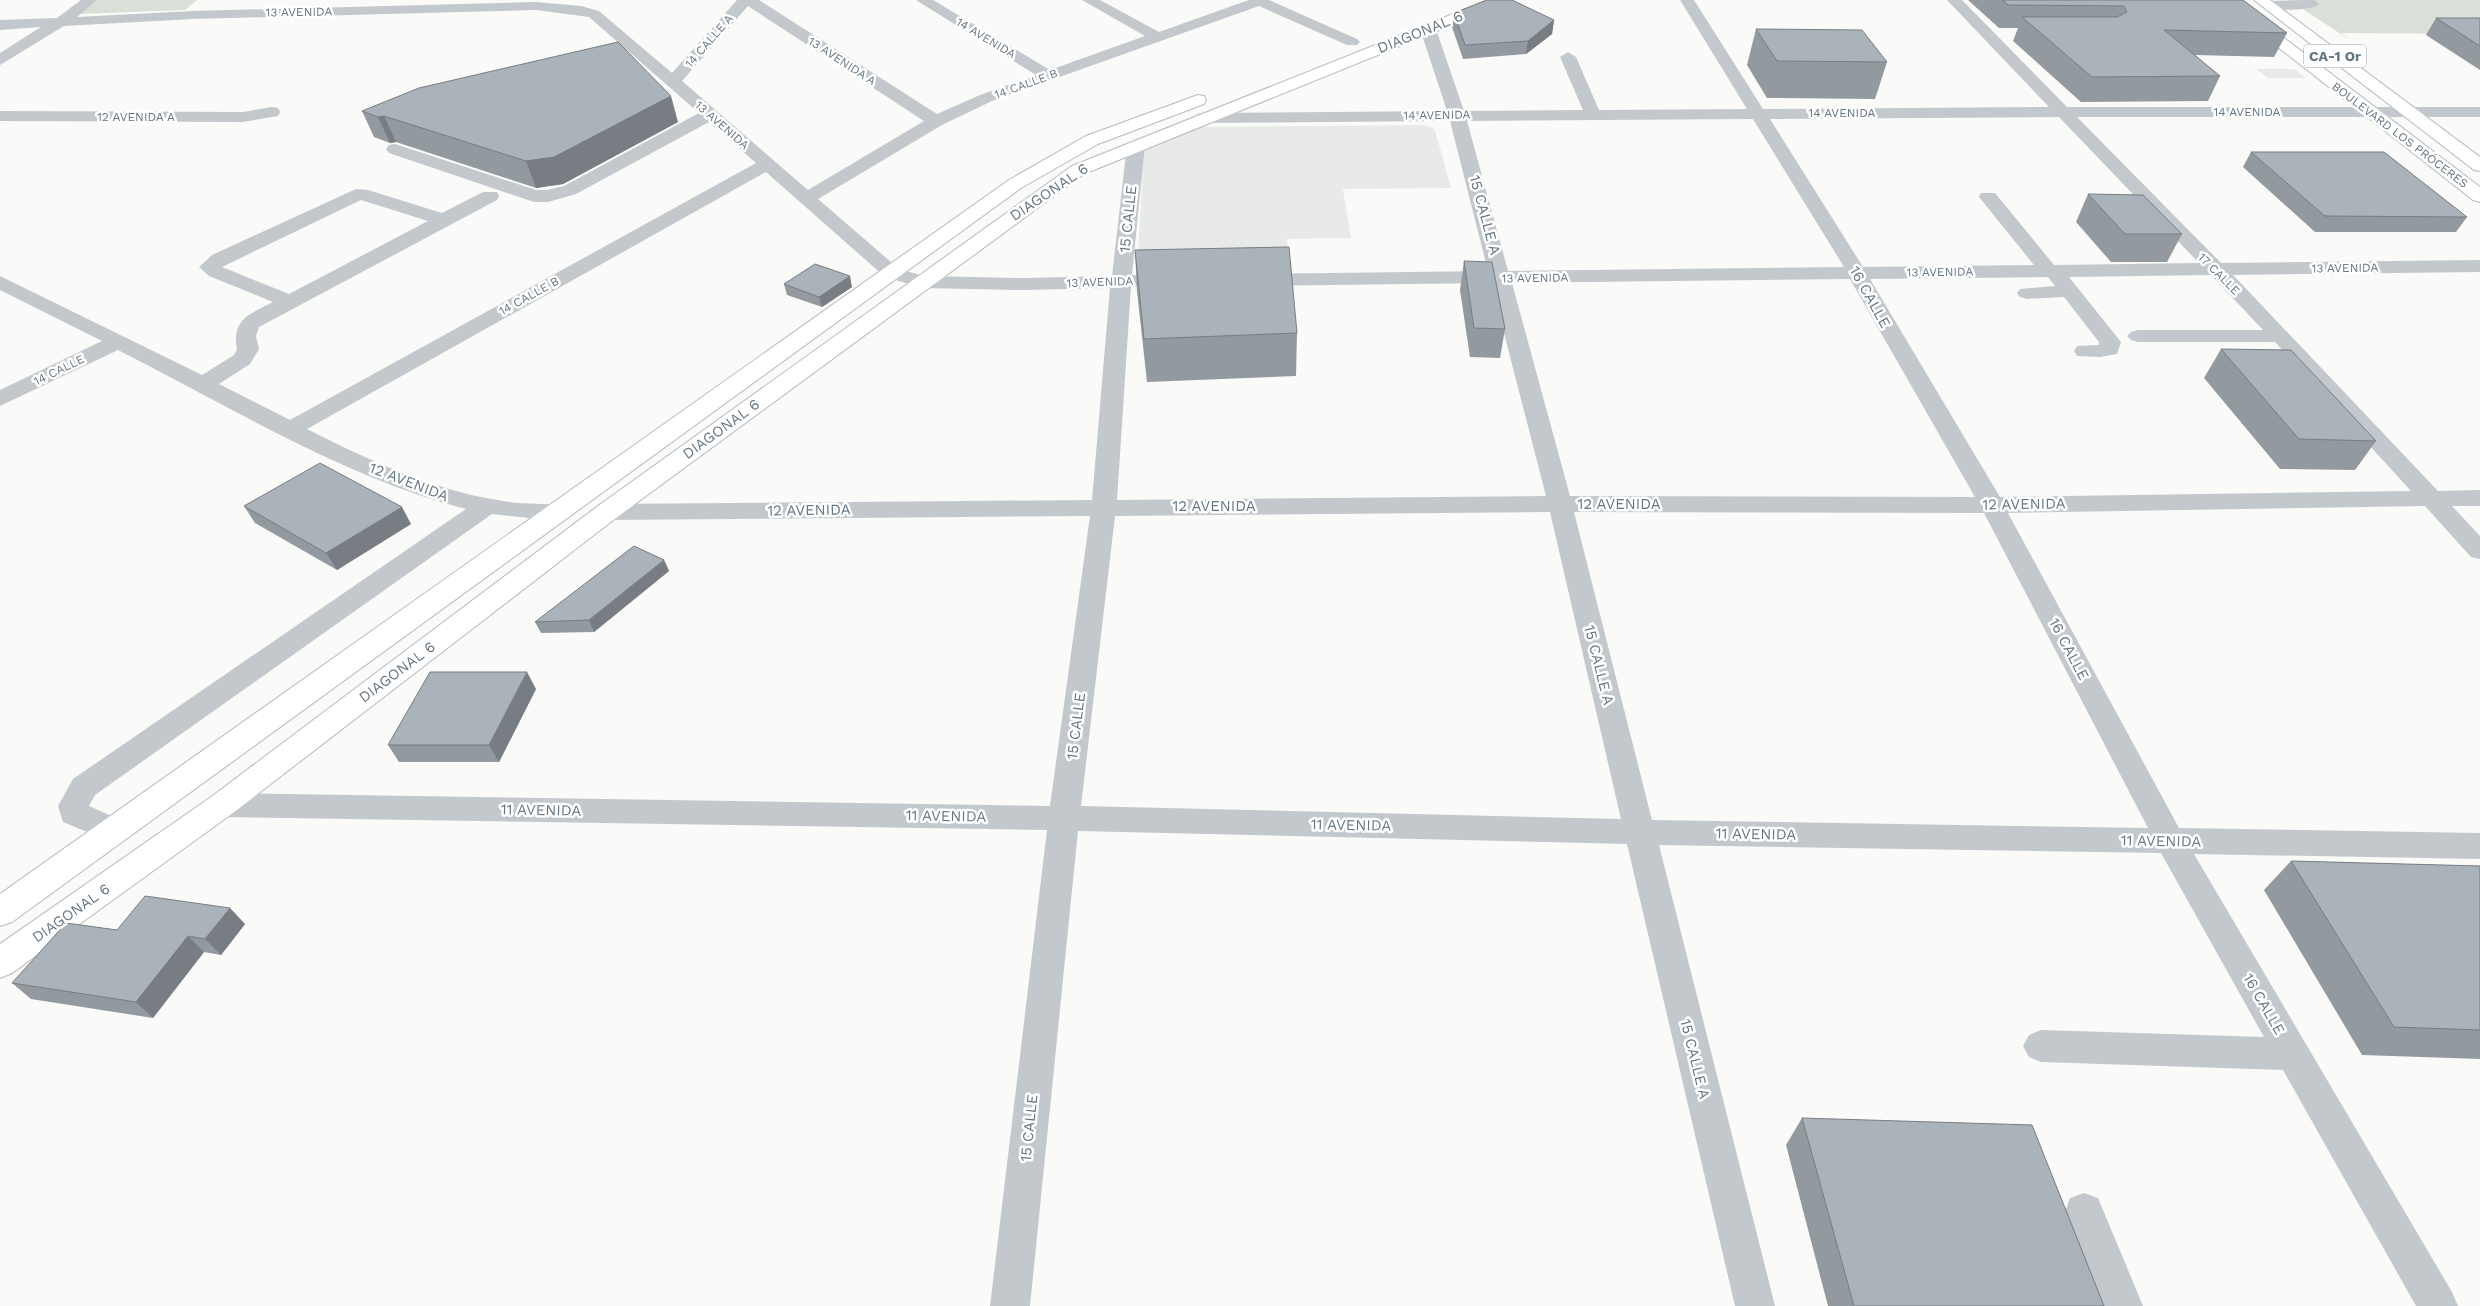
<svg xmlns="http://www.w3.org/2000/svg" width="2480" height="1306" font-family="'Work Sans',sans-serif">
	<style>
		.built { fill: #e8e9e9 }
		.green { fill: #dadfd7 }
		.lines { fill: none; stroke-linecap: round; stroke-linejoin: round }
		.major-casing { stroke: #b5babe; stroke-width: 2 }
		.highway-casing { stroke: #b4b9bd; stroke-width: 2 }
		.minor { fill: #c3c8cc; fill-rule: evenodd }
		.major { fill: #fff; fill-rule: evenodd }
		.highway { fill: #fff; fill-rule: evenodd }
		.wall { fill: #929a9f }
		.shaded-wall { fill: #777d82 }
		.building { fill: #aab3b9; stroke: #777d82 }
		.labels { text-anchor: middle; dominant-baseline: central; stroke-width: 5; stroke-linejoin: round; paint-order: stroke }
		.far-street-label { font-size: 12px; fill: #657683; stroke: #fff }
		.shield { fill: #fff; stroke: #939fa8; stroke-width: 1 }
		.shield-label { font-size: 14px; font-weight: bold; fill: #657683 }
		.street-label { font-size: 15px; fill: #657683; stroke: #fff }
	</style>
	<rect width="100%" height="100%" fill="#fafaf8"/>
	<g class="built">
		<polygon points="2256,69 2294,69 2306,78 2268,78"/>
		<polygon points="1422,125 1431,127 1435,130 1451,188 1343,189 1351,238 1287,239 1290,270 1137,272 1144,150 1194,127"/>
	</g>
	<g class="green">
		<polygon points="97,0 197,0 185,10 79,14"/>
		<polygon points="2289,0 2480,0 2480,34 2341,33 2350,40"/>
	</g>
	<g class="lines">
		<g class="major-casing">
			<g id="major">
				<polygon points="1488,0 1508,0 1506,3 1084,174 616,518 233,813 12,973 0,978 0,944 211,797 598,506 1072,166"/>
				<polygon points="1198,95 1204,96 1206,100 1204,104 1098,144 1021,188 12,922 0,926 0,894 1009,180 1086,136"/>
			</g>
		</g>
		<g class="highway-casing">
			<g id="highway">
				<polygon points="2218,0 2234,0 2480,187 2480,202 2473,200"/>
				<polygon points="2254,0 2270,0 2480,157 2480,171 2474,170"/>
			</g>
		</g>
		<g class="minor">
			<path d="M81,0h16l-20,17 116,-6 343,-9 45,4 18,5 73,62 65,-73h22l178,114 43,-19 56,-20 -120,-75h17l117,70 95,-34 -63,-36h18l59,32 90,-32h20l88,39 3,3 -3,3h-10l-88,-39 -267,95 -50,24 -124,74 81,70 25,7 100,2 88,-2 15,-131 3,-4h12l3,4 -13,130 49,1 3,4 -3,4 -50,3 -14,213 429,-4 -55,-213 -237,3 -7,-2 -3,-4 3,-4 7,-2 234,-3 -38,-150 -247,2 -6,-1 -2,-4 2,-4 6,-1 244,-2 -27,-82 3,-3h10l3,3 28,82 119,-1 -23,-53 8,-5 8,5 23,53 148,-1 -67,-109h14l69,109 286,-2 -102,-107h15l105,107h413v10h-403l144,146 259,-3v12l-247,3 205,216 42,-1v16h-28l28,30v23l-9,-2 -46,-51 -417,7 171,315 301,5v26l-286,-5 258,438 6,14h-42l-133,-236 -242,-8 -12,-5 -6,-11 6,-11 12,-5 223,7 -103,-184 -502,-8 116,461h-40l-108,-462 -549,-13 -48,475h-40l57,-476 -825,-13 -11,-4 -4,-8 4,-8 11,-4 828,13 40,-290 -483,4 -9,-2 -3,-6 3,-6 9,-2 485,-4 18,-212 -86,2 -101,-2 -38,-11 -119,-105 -459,257c53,27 107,52 164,66 15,3 31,6 46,8 17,1 34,0 50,4l3,6 -3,6 -9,2 -66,-7 -397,281 -6,11 36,16 5,9 -5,9 -11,3 -51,-21 -5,-16 15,-27 393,-270c-123,-32 -235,-102 -348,-159l-118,56v-16l102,-49 -102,-51v-14l202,99 32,-20 3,-6c-6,-30 13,-35 36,-47l-64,-26 -10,-9 13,-12 144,-66 12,1 74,23 41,-21h14l2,4 -2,4 -238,127 -3,9 3,13 -9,15 -31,20 71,36 466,-257 -47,-41 -133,72 -28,8h-14l-145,-49 -3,-4 3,-4 6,-1 141,46h11l17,-4 135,-73 -110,-96 -53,-7 -343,9 -129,7 -64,39v-12l41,-26 -41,3v-10l57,-2zM748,6l176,115 -116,69 -126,-109zM2059,117l140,146 -145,2 -59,-72h-14l-2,4 55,68 -171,2 -93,-148zM1753,119l91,148 -336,4 -41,-150zM361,200l67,21 -139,73 -67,-27zM2211,275l52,55h-125l-7,2 -4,4 4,4 7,2h137l136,149 -411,6 -130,-218 178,-2 7,9 -35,3 -3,4 3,4 7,2 37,-2 35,45v3l-22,1 -3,5 3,5 23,1 17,-3 4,-12 -52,-65zM1850,279l125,218 -405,-1 -58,-213zM1550,512l71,307 -540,-13 34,-290zM1574,512l410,1 164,315 -496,-8z"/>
			<path d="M2314,0l5,4c-5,7 -54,8 -59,1l7,-4z"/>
			<polygon points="272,107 278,108 280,112 278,116 243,122 0,121 0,111 243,112"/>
			<polygon points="2084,1193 2098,1198 2143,1306 2103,1306 2065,1212 2070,1198"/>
		</g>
		<use href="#major" class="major"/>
		<use href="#highway" class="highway"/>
	</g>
	<g class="wall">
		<polygon points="1968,0 2243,0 2287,33 2274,57 2195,55 2220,76 2208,101 2081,102 2013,41 2018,28 1999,28"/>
		<polygon points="1454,13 1554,20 1552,34 1526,54 1463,59 1452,27"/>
		<polygon points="2436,18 2480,18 2480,70 2426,35"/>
		<polygon points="1756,29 1887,62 1875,99 1767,98 1747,65"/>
		<polygon points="362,111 678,122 563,184 536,188 396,142 390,143 374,137"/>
		<polygon points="2251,152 2467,217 2456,232 2315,232 2243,167"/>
		<polygon points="2088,194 2182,234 2167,262 2111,262 2076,222"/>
		<polygon points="1135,250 1297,333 1296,376 1147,382 1137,291"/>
		<polygon points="1464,261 1505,329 1500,358 1470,357 1460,290"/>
		<polygon points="784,284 852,287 822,307 787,295"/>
		<polygon points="2221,349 2376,441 2355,470 2280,469 2204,378"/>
		<polygon points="244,506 411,524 337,570 255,523"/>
		<polygon points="664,560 669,571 594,632 541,633 535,622"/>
		<polygon points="536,689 499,762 399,762 388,745"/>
		<polygon points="2291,861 2480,866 2480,1059 2362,1055 2264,890"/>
		<polygon points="245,924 221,955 204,952 153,1018 31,999 12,983 117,930"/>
		<polygon points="1802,1118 2104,1306 1828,1306 1786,1145"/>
	</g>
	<g class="shaded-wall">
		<polygon points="1554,20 1552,34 1526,54 1528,41"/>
		<polygon points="671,96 678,122 563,184 536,188 526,161"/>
		<polygon points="384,116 396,142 390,143 378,117"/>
		<polygon points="850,276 852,287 822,307 819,297"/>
		<polygon points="402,507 411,524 337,570 326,553"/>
		<polygon points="664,560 669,571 594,632 589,620"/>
		<polygon points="527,672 536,689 499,762 489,745"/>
		<polygon points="230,908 245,924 221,955 205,939"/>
		<polygon points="188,936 204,952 153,1018 136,1002"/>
	</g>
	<g class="building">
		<polygon points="1487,0 1512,0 1554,20 1528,41 1465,45 1454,13"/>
		<polygon points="2003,0 2243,0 2287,33 2164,30 2220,76 2092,77 2022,17 2117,17 2127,12 2124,6 2008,5"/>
		<polygon points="2436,18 2480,18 2480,46"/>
		<polygon points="1756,29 1862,30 1887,62 1777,61"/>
		<polygon points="618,42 671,96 554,157 526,161 384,116 378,117 362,111 419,88"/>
		<polygon points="2251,152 2384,152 2467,217 2325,216"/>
		<polygon points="2088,194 2143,195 2182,234 2125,234"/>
		<polygon points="1289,247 1297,333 1144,339 1135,250"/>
		<polygon points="1464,261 1492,262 1505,329 1474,328"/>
		<polygon points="815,264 850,276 819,297 784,284"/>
		<polygon points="2221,349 2291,350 2376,441 2299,439"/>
		<polygon points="320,463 402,507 326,553 244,506"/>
		<polygon points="634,546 664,560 589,620 535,622"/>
		<polygon points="430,672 527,672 489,745 388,745"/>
		<polygon points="2291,861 2480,866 2480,1030 2394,1027"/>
		<polygon points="145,896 230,908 205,939 188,936 136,1002 12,983 66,923 117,930"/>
		<polygon points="1802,1118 2032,1125 2104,1306 1854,1306"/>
	</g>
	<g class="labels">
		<g class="far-street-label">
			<text transform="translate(299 12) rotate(-1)">13 AVENIDA</text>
			<text transform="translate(986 38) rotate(31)">14 AVENIDA</text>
			<text transform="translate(709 41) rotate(-49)">14 CALLE A</text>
			<text transform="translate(842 61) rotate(33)">13 AVENIDA A</text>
			<text transform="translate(1026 84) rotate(-20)">14 CALLE B</text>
			<text x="2247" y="112">14 AVENIDA</text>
			<text x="1842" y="113">14 AVENIDA</text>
			<text transform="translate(1437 115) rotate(-1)">14 AVENIDA</text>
			<text x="136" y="117">12 AVENIDA A</text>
			<text transform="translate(722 125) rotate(41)">13 AVENIDA</text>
			<text transform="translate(2400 135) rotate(37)">BOULEVARD LOS PRÓCERES</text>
			<text transform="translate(2345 268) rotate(-1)">13 AVENIDA</text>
			<text transform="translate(1940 272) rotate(-1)">13 AVENIDA</text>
			<text transform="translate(2219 274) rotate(45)">17 CALLE</text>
			<text transform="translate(1535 278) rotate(-1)">13 AVENIDA</text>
			<text transform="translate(1100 282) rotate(-2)">13 AVENIDA</text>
			<text transform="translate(529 296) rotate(-29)">14 CALLE B</text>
			<text transform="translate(59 370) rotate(-26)">14 CALLE</text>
		</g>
		<rect class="shield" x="2304" y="44.5" width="62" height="23" rx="4"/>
		<g class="shield-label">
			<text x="2335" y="56">CA-1 Or</text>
		</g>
		<g class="street-label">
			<text transform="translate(1420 32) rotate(-22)">DIAGONAL 6</text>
			<text transform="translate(1049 192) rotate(-34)">DIAGONAL 6</text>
			<text transform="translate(1485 215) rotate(75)">15 CALLE A</text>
			<text transform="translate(1128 219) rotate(-84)">15 CALLE</text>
			<text transform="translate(1870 297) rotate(61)">16 CALLE</text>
			<text transform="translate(721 429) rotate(-36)">DIAGONAL 6</text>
			<text transform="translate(409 482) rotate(21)">12 AVENIDA</text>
			<text x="1619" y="504">12 AVENIDA</text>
			<text transform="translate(2024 504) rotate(-1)">12 AVENIDA</text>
			<text x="1214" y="506">12 AVENIDA</text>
			<text transform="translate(809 510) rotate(-1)">12 AVENIDA</text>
			<text transform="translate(2069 649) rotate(62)">16 CALLE</text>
			<text transform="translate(1599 665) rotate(76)">15 CALLE A</text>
			<text transform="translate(397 672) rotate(-37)">DIAGONAL 6</text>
			<text transform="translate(1076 726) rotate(-83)">15 CALLE</text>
			<text transform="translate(541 810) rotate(1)">11 AVENIDA</text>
			<text transform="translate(946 816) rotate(1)">11 AVENIDA</text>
			<text transform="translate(1351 825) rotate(1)">11 AVENIDA</text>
			<text transform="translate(1756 834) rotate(1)">11 AVENIDA</text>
			<text transform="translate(2161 841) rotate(1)">11 AVENIDA</text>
			<text transform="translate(71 913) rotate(-35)">DIAGONAL 6</text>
			<text transform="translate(2264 1004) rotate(60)">16 CALLE</text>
			<text transform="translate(1695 1059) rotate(76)">15 CALLE A</text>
			<text transform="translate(1029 1128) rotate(-84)">15 CALLE</text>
		</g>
	</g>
</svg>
